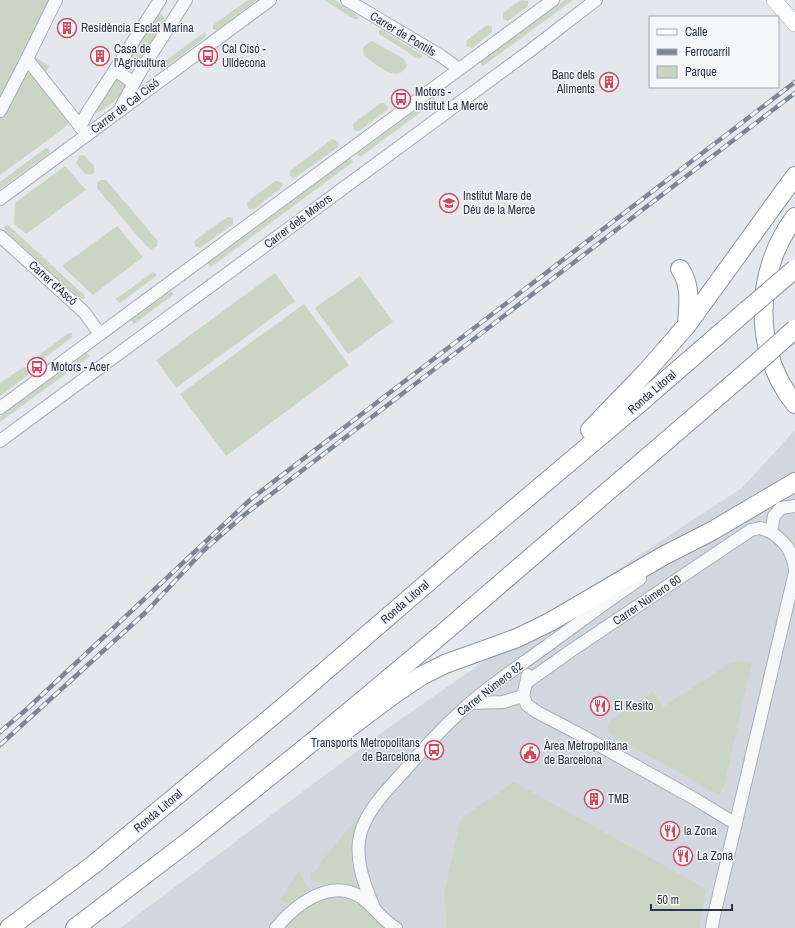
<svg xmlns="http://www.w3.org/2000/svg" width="795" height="928" font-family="'Archivo Narrow',sans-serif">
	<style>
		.built { fill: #d2d6de }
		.green { fill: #c9d6c5 }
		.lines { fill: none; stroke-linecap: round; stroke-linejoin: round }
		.minor-casing { stroke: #a9aeb7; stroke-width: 14 }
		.major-casing { stroke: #a3abb8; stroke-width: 16 }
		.highway-casing { stroke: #8b94a3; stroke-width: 20 }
		.minor { stroke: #f7f8fa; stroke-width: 12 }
		.major { stroke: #fff; stroke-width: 15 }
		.highway { stroke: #fff; stroke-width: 18 }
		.rail-casing { stroke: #7d8696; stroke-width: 4.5 }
		.rail { stroke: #f4f6f9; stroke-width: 3; stroke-dasharray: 9; stroke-linecap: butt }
		.highway-bridge-casing { stroke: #8b94a3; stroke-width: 20; stroke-linecap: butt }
		.highway-bridge { stroke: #fff; stroke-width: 18 }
		.labels { text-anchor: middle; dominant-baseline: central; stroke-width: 3; stroke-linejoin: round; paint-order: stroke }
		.poi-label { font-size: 12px; fill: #2b3445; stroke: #f4f6f9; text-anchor: start }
		.street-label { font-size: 12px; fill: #2b3445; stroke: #f4f6f9 }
	</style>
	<rect width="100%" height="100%" fill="#e4e7ec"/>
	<polygon class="built" points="795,430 795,928 120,928 395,723 624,565 742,488"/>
	<g class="green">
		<polygon points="0,0 60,0 33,56 49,66 43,78 69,123 59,132 0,175"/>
		<polygon points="248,0 257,0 217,30 213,29 213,25"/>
		<polygon points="324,0 335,0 357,15 358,19 354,19"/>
		<polygon points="521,0 528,1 528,6 508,21 503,19 503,13"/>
		<polygon points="565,0 573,0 483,66 480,62"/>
		<polygon points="158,14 161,14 166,20 137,66 131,65 128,57"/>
		<polygon points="486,26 489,26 492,27 492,32 472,48 466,46 467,40"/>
		<polygon points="382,30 422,55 422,57 419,59 379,34 379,31"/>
		<polygon points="205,32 206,37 162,70 159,69 159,65"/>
		<path d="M372,41l32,18 3,6c-9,21 -32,-2 -43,-9l-1,-9z"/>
		<path d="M117,78l10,7c-4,10 -21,25 -31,28l-2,-1z"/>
		<polygon points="433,97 436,101 360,157 357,154"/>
		<polygon points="381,103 384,103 388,107 387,110 359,131 356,131 354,130 353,124"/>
		<polygon points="332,139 337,141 339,143 338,147 296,177 293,178 290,176 290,171"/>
		<polygon points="46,148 49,149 50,153 0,189 0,182"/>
		<path d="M82,155l3,1 9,10v7c-9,5 -12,-3 -18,-10l3,-7z"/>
		<polygon points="350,158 353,162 211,267 208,263"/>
		<polygon points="65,166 86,190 26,234 14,224 15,203"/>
		<polygon points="101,180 106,180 158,241 157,246 152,249 146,246 97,188 97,183"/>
		<polygon points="275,181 278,181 283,185 281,188 254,209 251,210 248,208 247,202"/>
		<polygon points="227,217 230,217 233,219 233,224 200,248 195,246 194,241"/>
		<polygon points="8,225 84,295 85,298 83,299 80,299 4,230 5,226"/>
		<polygon points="117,226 143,257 93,295 62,266"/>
		<polygon points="153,272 156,274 156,276 120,303 118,302 116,299"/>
		<polygon points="275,273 295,301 176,388 156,360"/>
		<polygon points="360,276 393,322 348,354 315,308"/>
		<polygon points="171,291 174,294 134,324 131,320"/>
		<polygon points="304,304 349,365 226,456 180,394"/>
		<polygon points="69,333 72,333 72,337 35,365 32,364 32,360"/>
		<polygon points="87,353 90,356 0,422 0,417"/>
		<polygon points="25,367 28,368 28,375 0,396 0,383 22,368"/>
		<polygon points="739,660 752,662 724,786 719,795 610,734 608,731 608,724 610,721 653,691 663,707 732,662 734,663"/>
		<polygon points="514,782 706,889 699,928 447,928 444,893 461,818"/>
		<path d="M367,806c-2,6 -9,14 -11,22 -8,20 -5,42 2,61 -6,-2 -12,-4 -18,-5 -10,-2 -33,4 -29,-13l3,2 11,-16z"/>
		<polygon points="299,871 307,886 314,891 292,904 280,900"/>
		<path d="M341,894l16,6 14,12 13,16h-102c19,-18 32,-28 59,-34z"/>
	</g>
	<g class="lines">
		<g class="minor-casing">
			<g id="minor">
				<polyline points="56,0 27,59 87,135"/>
				<polyline points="347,0 441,56 459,69"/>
				<polyline points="115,70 134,83"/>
				<polyline points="121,107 140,72 186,0"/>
				<polyline points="0,111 27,59"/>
				<polyline points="80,127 87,113 160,0"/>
				<polyline points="0,199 270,0"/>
				<polyline points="0,236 84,312 100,334"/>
				<polyline points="0,408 553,0"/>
				<polyline points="0,441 531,50 596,0"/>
				<path d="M795,506l-14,2 -7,8 -3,16c15,11 20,17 24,36"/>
				<polyline points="528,675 523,696 527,705 537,712 577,733 695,799 736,824"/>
				<polyline points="527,682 572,650 751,530 760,528 771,532"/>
				<polyline points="472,703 503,702 523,696"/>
				<path d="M374,908c-11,-26 -22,-55 -11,-82 9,-22 27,-39 42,-56 17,-19 33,-38 52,-55 26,-25 58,-46 87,-67 32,-23 63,-47 96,-69"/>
				<path d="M276,928c18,-22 53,-50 83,-32 14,8 23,25 37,32"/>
				<polyline points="712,928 713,920 795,572"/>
			</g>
		</g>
		<g class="major-casing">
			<polyline id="major" points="774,0 795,24"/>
		</g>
		<g class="highway-casing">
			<g id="highway">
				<path d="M795,217c-41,54 -43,134 0,187"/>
				<path d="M680,269c12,17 8,37 7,56"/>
				<polyline points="590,430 646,372 687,325 795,176"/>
				<polyline points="338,736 393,695 421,676 445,664 517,638 550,622 663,556 712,531 795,482"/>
				<polyline points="9,928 93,865 287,704 470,546 642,401 747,310"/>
				<polyline points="75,928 193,838 321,735 442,634 758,362"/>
			</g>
		</g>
		<use href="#minor" class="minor"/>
		<use href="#major" class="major"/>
		<use href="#highway" class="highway"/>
		<g class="rail-casing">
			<g id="rail">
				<polyline points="0,732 28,708 251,499 795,82"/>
				<polyline points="0,745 146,612 203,551 244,515 795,93"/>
			</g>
		</g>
		<use href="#rail" class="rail"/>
		<g class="highway-bridge-casing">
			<g id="highway-bridge">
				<polyline points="747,310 795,269"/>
				<polyline points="758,362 795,329"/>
			</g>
		</g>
		<use href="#highway-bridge" class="highway-bridge"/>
	</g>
	<defs>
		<g id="building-ring" transform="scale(1)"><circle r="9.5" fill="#f4f6f9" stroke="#d1495b" stroke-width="1.5"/><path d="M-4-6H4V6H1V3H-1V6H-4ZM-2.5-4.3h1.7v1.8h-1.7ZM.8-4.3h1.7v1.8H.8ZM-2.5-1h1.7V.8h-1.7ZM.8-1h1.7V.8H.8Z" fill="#d1495b"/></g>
		<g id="bus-ring" transform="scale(1)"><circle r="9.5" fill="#f4f6f9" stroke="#d1495b" stroke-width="1.5"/><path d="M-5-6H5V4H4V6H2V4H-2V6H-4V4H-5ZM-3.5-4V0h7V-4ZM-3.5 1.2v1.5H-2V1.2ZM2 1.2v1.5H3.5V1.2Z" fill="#d1495b"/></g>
		<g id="school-ring" transform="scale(1)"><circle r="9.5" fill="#f4f6f9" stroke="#d1495b" stroke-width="1.5"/><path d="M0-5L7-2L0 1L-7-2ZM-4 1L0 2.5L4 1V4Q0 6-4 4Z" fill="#d1495b"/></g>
		<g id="restaurant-ring" transform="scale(1)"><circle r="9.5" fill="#f4f6f9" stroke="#d1495b" stroke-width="1.5"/><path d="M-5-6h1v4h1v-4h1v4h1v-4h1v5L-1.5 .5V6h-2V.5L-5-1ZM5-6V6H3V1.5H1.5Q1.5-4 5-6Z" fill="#d1495b"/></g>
		<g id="civic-ring" transform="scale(1)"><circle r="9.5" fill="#f4f6f9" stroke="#d1495b" stroke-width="1.5"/><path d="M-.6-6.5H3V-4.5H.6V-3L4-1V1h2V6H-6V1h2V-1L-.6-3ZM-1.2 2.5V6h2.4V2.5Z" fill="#d1495b"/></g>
	</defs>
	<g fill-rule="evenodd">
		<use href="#building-ring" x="67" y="28"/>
		<use href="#building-ring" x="100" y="56"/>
		<use href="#bus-ring" x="208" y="56"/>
		<use href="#building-ring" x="609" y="82"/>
		<use href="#bus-ring" x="401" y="99"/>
		<use href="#school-ring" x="449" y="203"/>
		<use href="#bus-ring" x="37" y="367"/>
		<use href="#restaurant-ring" x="600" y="706"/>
		<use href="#bus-ring" x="434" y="750"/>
		<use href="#civic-ring" x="530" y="753"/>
		<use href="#building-ring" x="594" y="799"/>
		<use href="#restaurant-ring" x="670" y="831"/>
		<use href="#restaurant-ring" x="683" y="856"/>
	</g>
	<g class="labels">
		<g class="poi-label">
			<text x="81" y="28">Residència Esclat Marina</text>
			<text x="114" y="49">Casa de<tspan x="114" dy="14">l'Agricultura</tspan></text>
			<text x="222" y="49">Cal Cisó -<tspan x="222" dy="14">Ulldecona</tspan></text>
			<text x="595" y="75" text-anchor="end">Banc dels<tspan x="595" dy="14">Aliments</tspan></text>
			<text x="415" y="92">Motors -<tspan x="415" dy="14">Institut La Mercè</tspan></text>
			<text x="463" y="196">Institut Mare de<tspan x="463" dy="14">Déu de la Mercè</tspan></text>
			<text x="51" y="367">Motors - Acer</text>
			<text x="614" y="706">El Kesito</text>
			<text x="420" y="743" text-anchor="end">Transports Metropolitans<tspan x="420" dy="14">de Barcelona</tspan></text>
			<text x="544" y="746">Àrea Metropolitana<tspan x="544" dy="14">de Barcelona</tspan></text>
			<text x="608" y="799">TMB</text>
			<text x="684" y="831">la Zona</text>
			<text x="697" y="856">La Zona</text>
		</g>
		<g class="street-label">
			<text transform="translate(403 34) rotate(31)">Carrer de Pontils</text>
			<text transform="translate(125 106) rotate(-37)">Carrer de Cal Cisó</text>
			<text transform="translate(298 221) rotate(-37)">Carrer dels Motors</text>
			<text transform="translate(53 283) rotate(42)">Carrer d'Ascó</text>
			<text transform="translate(652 392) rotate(-41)">Ronda Litoral</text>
			<text transform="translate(647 600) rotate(-34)">Carrer Número 60</text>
			<text transform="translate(405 602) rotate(-41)">Ronda Litoral</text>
			<text transform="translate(490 689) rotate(-38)">Carrer Número 62</text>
			<text transform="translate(158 811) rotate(-40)">Ronda Litoral</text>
		</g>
	</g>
	<rect x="649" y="16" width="130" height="72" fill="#f4f6f9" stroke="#a4a8b1"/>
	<rect x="657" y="29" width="20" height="6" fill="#ffffff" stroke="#a4a8b1"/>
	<text x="685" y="36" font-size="12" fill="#2b3445">Calle</text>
	<rect x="657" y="49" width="20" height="6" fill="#7d8696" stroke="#a4a8b1"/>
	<text x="685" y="56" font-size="12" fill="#2b3445">Ferrocarril</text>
	<rect x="657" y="66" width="20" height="12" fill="#c9d6c5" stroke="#a4a8b1"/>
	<text x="685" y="76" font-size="12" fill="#2b3445">Parque</text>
	<path d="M651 904v6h81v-6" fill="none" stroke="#2b3445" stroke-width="2"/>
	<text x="657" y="904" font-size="12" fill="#2b3445" stroke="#f4f6f9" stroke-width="3" paint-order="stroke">50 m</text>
</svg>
